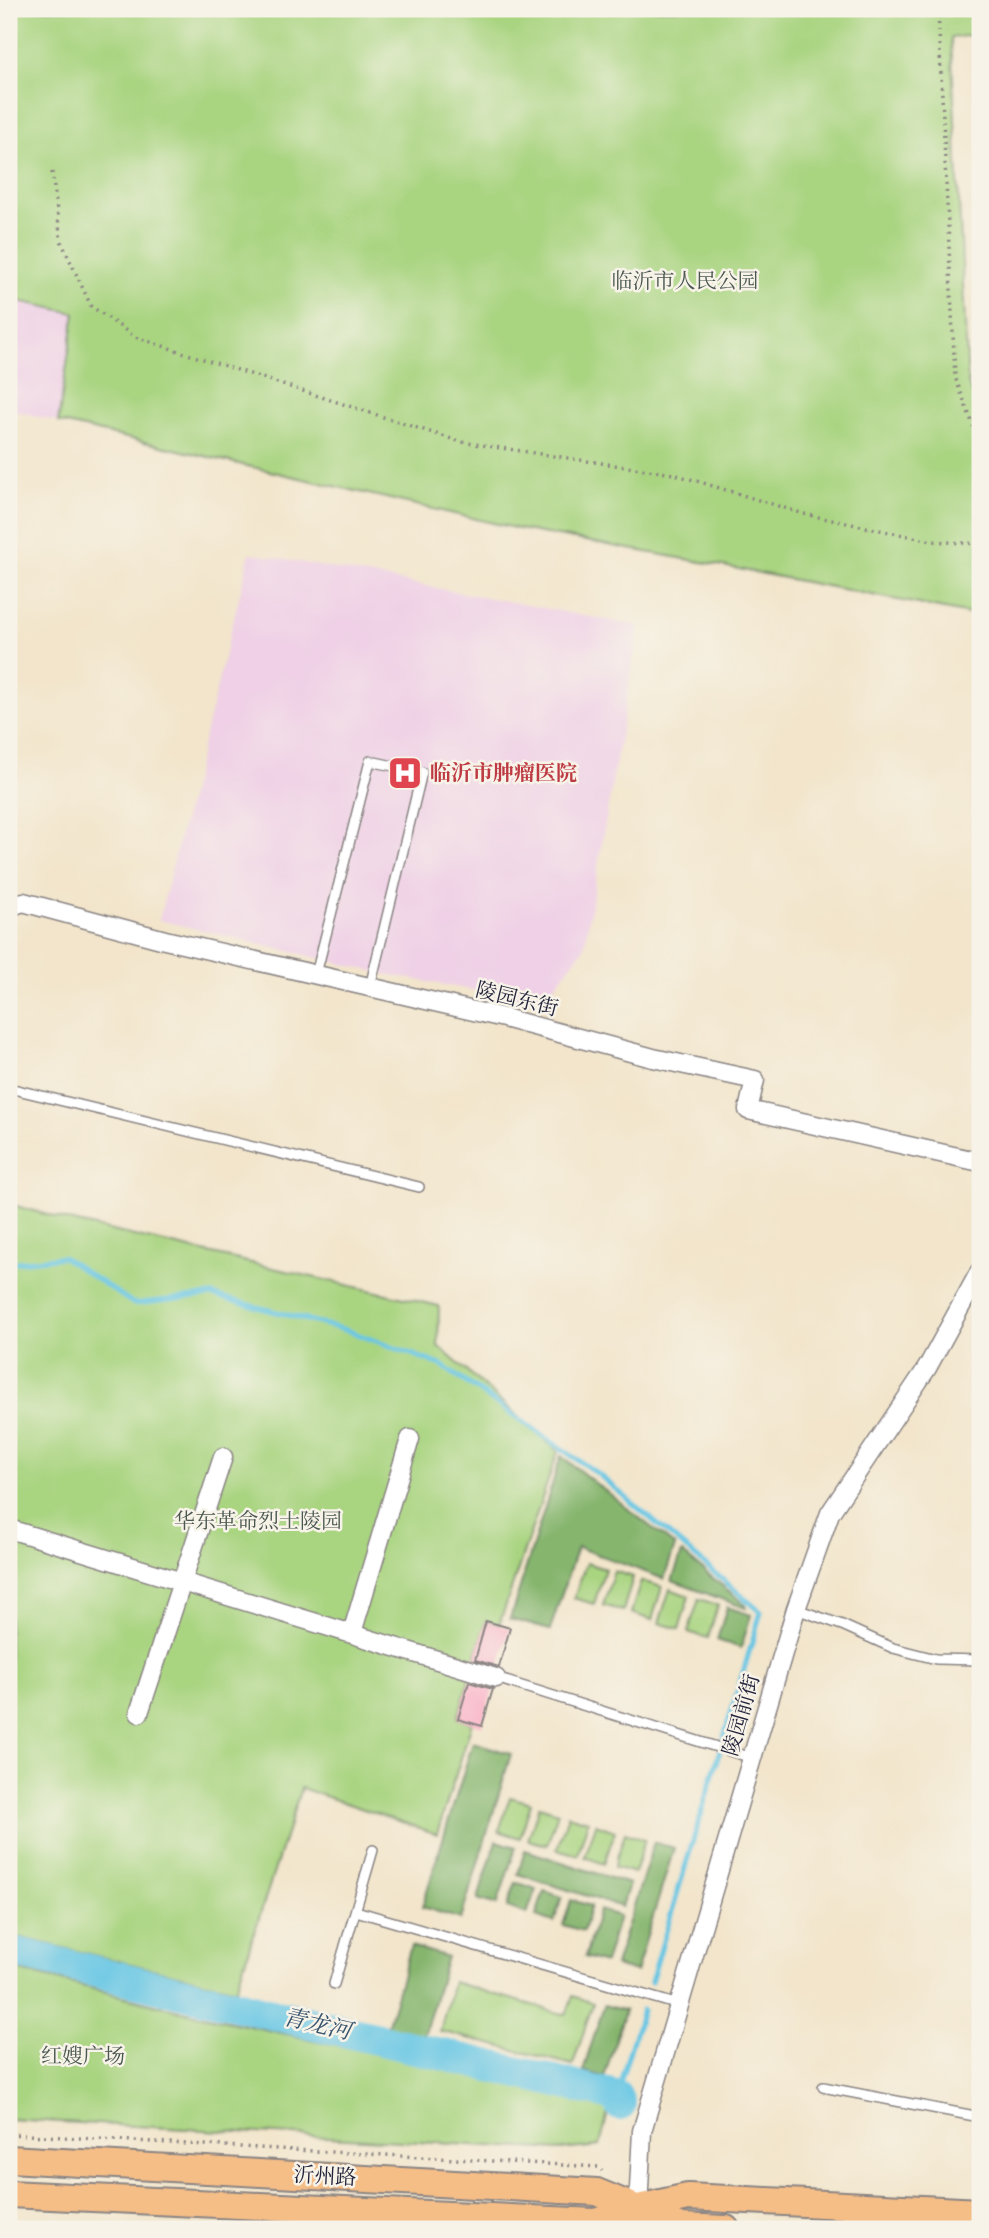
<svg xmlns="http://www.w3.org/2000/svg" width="989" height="2238" font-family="Alegreya,'Noto Serif SC',serif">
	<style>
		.built { fill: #efd0e6 }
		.green { fill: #a9d480; stroke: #667b5e; stroke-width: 2 }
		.forest { fill: #86b66e; stroke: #546c54; stroke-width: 2 }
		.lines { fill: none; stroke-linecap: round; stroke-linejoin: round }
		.stream { stroke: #66c6e4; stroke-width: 5 }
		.river { stroke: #66c6e4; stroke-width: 32 }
		.building { fill: #faa9c3 }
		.lane-casing { stroke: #8a8483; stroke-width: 12 }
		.street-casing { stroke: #8a8483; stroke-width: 21 }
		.primary-casing { stroke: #8a8483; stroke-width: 30 }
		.path { stroke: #8a8483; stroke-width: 3.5; stroke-dasharray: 2 5; stroke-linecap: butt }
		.lane { stroke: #fff; stroke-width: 9 }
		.street { stroke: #fff; stroke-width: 18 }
		.primary { stroke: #f6be87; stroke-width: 26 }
		.labels { text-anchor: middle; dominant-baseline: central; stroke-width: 5; stroke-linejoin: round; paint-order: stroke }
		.park-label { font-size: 21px; fill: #4a5750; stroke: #f7f3e8 }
		.health-label { font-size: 21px; font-weight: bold; fill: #be3a42; stroke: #f7f3e8; text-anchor: start }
		.street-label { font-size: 21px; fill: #22223b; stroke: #f7f3e8 }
		.water-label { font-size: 23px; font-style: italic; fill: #36536e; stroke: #f7f3e8 }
	</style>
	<rect width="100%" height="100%" fill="#f7f3e8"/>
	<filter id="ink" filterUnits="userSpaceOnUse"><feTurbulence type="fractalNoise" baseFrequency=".0143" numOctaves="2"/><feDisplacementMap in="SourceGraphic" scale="14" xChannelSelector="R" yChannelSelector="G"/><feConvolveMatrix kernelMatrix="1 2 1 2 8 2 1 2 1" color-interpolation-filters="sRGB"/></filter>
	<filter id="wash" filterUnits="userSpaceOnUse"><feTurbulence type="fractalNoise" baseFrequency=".00686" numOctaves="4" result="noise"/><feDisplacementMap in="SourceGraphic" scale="28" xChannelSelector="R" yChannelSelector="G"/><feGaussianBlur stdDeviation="1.57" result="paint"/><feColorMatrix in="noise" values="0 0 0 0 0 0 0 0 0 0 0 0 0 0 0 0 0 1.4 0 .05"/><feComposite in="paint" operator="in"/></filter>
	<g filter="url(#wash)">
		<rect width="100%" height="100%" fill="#f2e5cb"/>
		<g class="built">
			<polygon points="9,299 76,313 58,422 9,409"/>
			<polygon points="250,553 639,626 584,948 542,1003 385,974 159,920"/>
		</g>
		<g class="green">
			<polygon points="9,9 980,9 980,34 951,38 968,384 980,414 980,616 718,565 519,529 58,422 75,313 9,299"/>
			<polygon points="9,1204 73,1222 439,1306 438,1346 558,1451 499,1625 486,1621 458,1718 472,1723 437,1834 301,1788 236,1989 9,1935"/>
			<polygon points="586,1563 605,1569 594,1604 574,1598"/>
			<polygon points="614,1571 633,1577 623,1611 603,1605"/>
			<polygon points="641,1581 662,1587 652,1620 631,1613"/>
			<polygon points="670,1589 689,1596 679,1629 659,1623"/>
			<polygon points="699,1599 718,1605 708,1638 688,1632"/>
			<polygon points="510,1797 531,1803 520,1838 499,1831"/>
			<polygon points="539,1806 558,1812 547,1845 528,1840"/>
			<polygon points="568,1815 588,1821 578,1855 557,1849"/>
			<polygon points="596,1824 615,1831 604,1864 585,1857"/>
			<polygon points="625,1833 645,1840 634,1873 614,1867"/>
			<polygon points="9,1968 198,2015 610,2104 600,2146 561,2150 9,2119"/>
			<polygon points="453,1982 566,2015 573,1996 593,2003 573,2065 440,2031"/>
		</g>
		<g class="forest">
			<polygon points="561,1456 675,1546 664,1579 577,1547 550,1630 510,1619"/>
			<polygon points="682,1553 746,1605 746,1608 672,1581"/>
			<polygon points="727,1607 751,1615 741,1648 717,1640"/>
			<polygon points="473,1742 511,1754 461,1919 422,1907"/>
			<polygon points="496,1841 516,1847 497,1905 478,1899"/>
			<polygon points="654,1842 674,1848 636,1972 615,1966"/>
			<polygon points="525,1850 629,1884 622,1907 518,1874"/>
			<polygon points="516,1882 536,1889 527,1914 507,1907"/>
			<polygon points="544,1891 562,1897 554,1922 536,1916"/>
			<polygon points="571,1900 591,1906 583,1931 563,1925"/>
			<polygon points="599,1910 619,1916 605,1963 585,1957"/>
			<polygon points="411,1946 447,1957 422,2042 386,2031"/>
			<polygon points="604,2005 625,2011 604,2077 583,2071"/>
		</g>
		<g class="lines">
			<g class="stream">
				<polyline points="9,1263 63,1257 134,1304 212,1295 349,1331 441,1365 598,1474 761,1612 651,1982"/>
				<polyline points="616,2096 642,2010"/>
			</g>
			<polyline class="river" points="9,1951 616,2096 620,2105"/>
		</g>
		<g id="blocks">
			<g class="building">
				<polygon points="486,1621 510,1628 499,1667 475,1660"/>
				<polygon points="469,1682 493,1689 482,1726 458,1719"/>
			</g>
		</g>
	</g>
	<g filter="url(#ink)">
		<use href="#blocks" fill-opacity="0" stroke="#8a8483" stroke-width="2"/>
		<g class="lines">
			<g class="lane-casing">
				<g id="lane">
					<polyline points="316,974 370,761 422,772 370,987"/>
					<polyline points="9,1088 419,1187"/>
					<polyline points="796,1609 842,1625 893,1648 936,1659 980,1660"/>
					<polyline points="496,1678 752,1758"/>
					<polyline points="356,1911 679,2005"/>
					<polyline points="334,1984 373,1850"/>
					<polyline points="823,2087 980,2117"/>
				</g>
			</g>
			<g class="street-casing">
				<g id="street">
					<polyline points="9,907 23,902 165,940 504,1018 653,1058 755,1080 748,1110 980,1162"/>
					<polyline points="9,1529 496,1678"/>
					<polyline points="352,1633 410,1439"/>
					<polyline points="139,1713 223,1457"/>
					<polyline points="638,2208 642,2131 796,1609 830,1513 927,1368 980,1271"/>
				</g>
			</g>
			<g class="primary-casing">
				<g id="primary">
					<polyline points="9,2159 597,2192 682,2227 726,2229"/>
					<polyline points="9,2194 595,2222 638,2208 688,2197 980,2212"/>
				</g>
			</g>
			<g class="path">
				<polyline points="938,9 955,377 975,430 980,435"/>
				<polyline points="52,172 61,241 91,306 135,337 461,442 674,474 804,514 932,541 980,544"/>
				<polyline points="9,2134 599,2167 602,2171"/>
			</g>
			<use href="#lane" class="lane"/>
			<use href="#street" class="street"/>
			<use href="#primary" class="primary"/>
		</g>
	</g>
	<defs>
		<g id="hospital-square" transform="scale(1.75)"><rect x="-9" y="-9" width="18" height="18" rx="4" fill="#e0444e" stroke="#f7f3e8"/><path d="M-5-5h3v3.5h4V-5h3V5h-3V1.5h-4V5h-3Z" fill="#fff"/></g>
	</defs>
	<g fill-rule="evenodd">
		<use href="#hospital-square" x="405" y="773"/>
	</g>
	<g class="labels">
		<g class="park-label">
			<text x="685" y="281">临沂市人民公园</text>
			<text x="258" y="1521">华东革命烈士陵园</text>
			<text x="83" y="2056">红嫂广场</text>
		</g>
		<g class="health-label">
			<text x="430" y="773">临沂市肿瘤医院</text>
		</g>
		<g class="street-label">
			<text transform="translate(517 999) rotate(14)">陵园东街</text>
			<text transform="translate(741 1715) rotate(-74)">陵园前街</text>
			<text transform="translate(325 2176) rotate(3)">沂州路</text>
		</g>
		<g class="water-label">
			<text transform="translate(317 2024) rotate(13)">青龙河</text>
		</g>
	</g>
	<rect width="989" height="2238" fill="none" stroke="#f7f3e8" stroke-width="35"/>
</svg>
